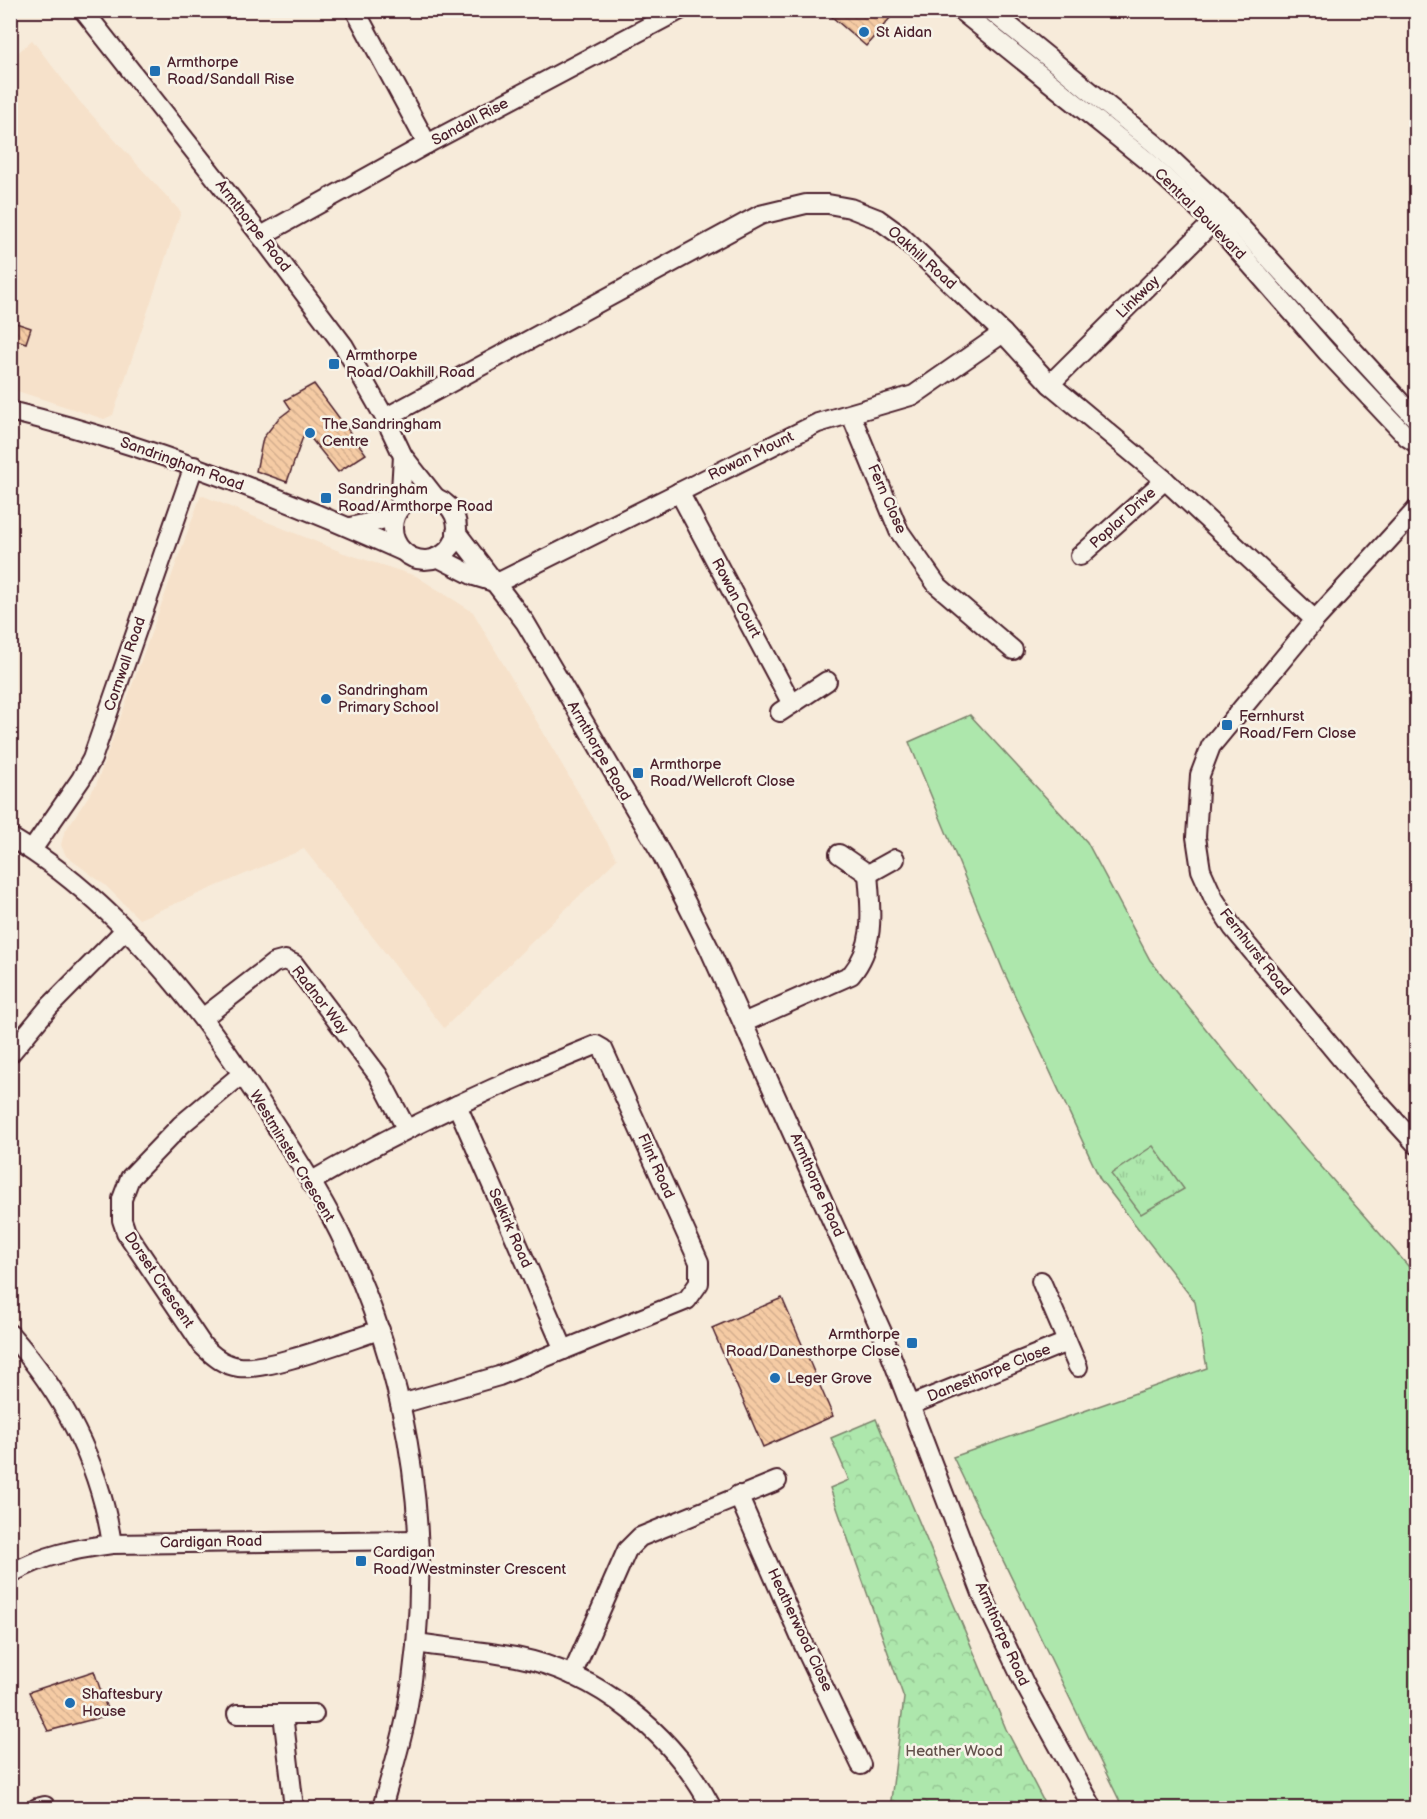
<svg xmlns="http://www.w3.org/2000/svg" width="1427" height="1819" font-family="'Balsamiq Sans',sans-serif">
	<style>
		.built { fill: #f6e1ca }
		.green { fill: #ade7ac; stroke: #7c836c; stroke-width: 1.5 }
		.forest { fill: url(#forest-crowns); stroke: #7c836c; stroke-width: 1.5 }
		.park { fill: url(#park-tufts); stroke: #7c836c; stroke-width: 1.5 }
		.building { fill: url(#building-back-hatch); stroke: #4a1f2b; stroke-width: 1.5 }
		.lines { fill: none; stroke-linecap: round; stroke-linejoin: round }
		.minor-casing { stroke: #4a1f2b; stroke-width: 22 }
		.minor { stroke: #f7f3e8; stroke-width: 18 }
		.poi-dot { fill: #1f6fb2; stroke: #f7f3e8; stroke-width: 2 }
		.labels { text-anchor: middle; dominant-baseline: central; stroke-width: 5; stroke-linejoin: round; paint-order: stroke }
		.poi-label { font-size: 15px; fill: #4a1f2b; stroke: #f7f3e8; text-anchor: start }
		.street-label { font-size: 15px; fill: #4a1f2b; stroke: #f7f3e8 }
		.park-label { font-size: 15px; fill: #63514b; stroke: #f7f3e8 }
	</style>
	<defs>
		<pattern id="forest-crowns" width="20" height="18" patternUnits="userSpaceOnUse" patternTransform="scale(1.5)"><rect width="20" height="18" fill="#ade7ac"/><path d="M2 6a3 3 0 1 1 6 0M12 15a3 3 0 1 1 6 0" fill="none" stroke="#96c694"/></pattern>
		<pattern id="park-tufts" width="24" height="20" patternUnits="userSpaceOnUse" patternTransform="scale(1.5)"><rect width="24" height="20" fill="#ade7ac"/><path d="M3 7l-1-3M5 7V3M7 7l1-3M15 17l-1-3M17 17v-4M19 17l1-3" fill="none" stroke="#96c694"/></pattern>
		<pattern id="building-back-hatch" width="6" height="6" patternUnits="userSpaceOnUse" patternTransform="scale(1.5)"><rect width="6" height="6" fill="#f5cba4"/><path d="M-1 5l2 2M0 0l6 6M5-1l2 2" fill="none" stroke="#d4ae8d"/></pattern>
	</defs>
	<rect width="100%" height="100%" fill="#f7ebda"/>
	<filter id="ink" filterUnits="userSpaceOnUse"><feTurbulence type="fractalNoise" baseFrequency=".0167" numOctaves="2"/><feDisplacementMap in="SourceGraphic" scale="12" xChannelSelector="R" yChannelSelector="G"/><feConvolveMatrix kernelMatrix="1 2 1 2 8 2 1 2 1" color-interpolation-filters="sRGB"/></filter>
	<g filter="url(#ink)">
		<g class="built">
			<polygon points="32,40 80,102 181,212 113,415 104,419 11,389 11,59"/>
			<polygon points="201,495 344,553 416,576 473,612 617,859 444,1028 304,849 139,919 105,885 66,856 61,845 64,833 96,785"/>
		</g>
		<polygon class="green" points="970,715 1087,842 1150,960 1269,1107 1416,1275 1416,1808 1123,1808 953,1457 1207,1368 1195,1302 1100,1179 1003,970 909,742"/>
		<polygon class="forest" points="876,1419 1006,1729 1047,1808 890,1808 904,1698 830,1488 849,1480 831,1438"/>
		<polygon class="park" points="1153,1146 1184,1189 1141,1214 1111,1174"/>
		<g class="building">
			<polygon points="824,10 881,10 890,18 866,46"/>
			<polygon points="10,321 31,328 26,343 10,338"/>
			<polygon points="314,384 366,454 338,472 305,431 287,482 256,471 263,438 278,419 291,409 285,400"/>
			<polygon points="782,1298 833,1416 763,1447 712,1328"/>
			<polygon points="94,1671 109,1715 48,1731 29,1692"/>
		</g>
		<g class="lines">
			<g class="minor-casing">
				<g id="minor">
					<polyline points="83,10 261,236 344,346 385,418 403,456 436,498"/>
					<polyline points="355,10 427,144"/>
					<polyline points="960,10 1146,160 1214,223 1327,352 1407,437 1416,443"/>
					<polyline points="990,10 1155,144 1225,210 1416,419"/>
					<polyline points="261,236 427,144 680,10"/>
					<polyline points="1050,384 1221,214"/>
					<path d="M10,411c135,33 265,83 392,140"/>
					<polyline points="851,415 899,531 937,585 1013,650"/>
					<polyline points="385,418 760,215 806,204 828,204 850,208 878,219 900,235 1003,333 1050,384 1165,480 1315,620"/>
					<polyline points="679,492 792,704"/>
					<circle cx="425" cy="528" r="32"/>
					<polyline points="400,508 403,456"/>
					<polyline points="1416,510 1315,620 1211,746 1200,775 1196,837 1201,870 1214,899 1233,928 1367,1090 1416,1144"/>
					<polyline points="350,527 394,517"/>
					<polyline points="456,532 525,622 661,853 709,948 882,1332 984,1599 1026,1687 1093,1808"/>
					<polyline points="1080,556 1165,480"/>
					<polyline points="437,557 474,576 497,583"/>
					<polyline points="497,583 818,423 914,395 1003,333"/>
					<polyline points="780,712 827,681"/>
					<path d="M10,837c100,60 179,156 242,252 30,47 62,93 87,143 74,149 98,321 67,485 -6,31 -16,61 -24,91"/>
					<polyline points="32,850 81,779 92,759 194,466"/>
					<polyline points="839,854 868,874 895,859"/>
					<polyline points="204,1017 274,963 285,960 294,964 378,1075 406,1128"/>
					<path d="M745,1022l106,-47c25,-30 20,-64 17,-101"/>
					<polyline points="10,1054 49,1007 124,931"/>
					<path d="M242,1074l-61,51 -51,53 -8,21v21l4,12 77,114c11,11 21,19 36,21 29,4 109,-27 141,-37"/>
					<polyline points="457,1105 564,1350"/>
					<path d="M312,1181c91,-53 186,-97 284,-136l7,4 96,213v21l-12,17 -188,76 -98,28"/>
					<polyline points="1041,1281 1078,1367"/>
					<path d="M10,1334c54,61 90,130 102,210"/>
					<polyline points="911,1405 1067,1342"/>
					<polyline points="738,1495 805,1648 861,1765"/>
					<path d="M10,1574c33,-19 65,-25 102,-30l306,-4"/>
					<path d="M416,1643c33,5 67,8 100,14 83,16 157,77 196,151"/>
					<polyline points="572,1675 627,1550 640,1537 777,1481"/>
					<polyline points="237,1714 314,1714"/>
					<polyline points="283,1714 294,1808"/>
					<polyline points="37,1808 45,1806"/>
				</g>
			</g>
			<use href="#minor" class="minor"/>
		</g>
	</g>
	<g class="poi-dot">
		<circle cx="864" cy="32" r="6"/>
		<rect x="149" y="65" width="12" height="12" rx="3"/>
		<rect x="328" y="358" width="12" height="12" rx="3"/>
		<circle cx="310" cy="433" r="6"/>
		<rect x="320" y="492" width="12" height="12" rx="3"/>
		<circle cx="326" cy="699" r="6"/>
		<rect x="1221" y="719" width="12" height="12" rx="3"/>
		<rect x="632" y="767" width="12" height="12" rx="3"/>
		<rect x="906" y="1337" width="12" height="12" rx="3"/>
		<circle cx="775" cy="1378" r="6"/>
		<rect x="355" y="1555" width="12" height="12" rx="3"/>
		<circle cx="70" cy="1703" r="6"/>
	</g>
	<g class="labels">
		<g class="poi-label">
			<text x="876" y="32">St Aidan</text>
			<text x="167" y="62">Armthorpe<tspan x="167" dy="17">Road/Sandall Rise</tspan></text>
			<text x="346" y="355">Armthorpe<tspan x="346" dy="17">Road/Oakhill Road</tspan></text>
			<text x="322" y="424">The Sandringham<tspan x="322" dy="17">Centre</tspan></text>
			<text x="338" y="489">Sandringham<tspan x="338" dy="17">Road/Armthorpe Road</tspan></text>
			<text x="338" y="690">Sandringham<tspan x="338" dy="17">Primary School</tspan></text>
			<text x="1239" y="716">Fernhurst<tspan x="1239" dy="17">Road/Fern Close</tspan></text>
			<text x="650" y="764">Armthorpe<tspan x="650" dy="17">Road/Wellcroft Close</tspan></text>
			<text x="900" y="1334" text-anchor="end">Armthorpe<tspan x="900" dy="17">Road/Danesthorpe Close</tspan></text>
			<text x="787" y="1378">Leger Grove</text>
			<text x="373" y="1552">Cardigan<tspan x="373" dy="17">Road/Westminster Crescent</tspan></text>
			<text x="82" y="1694">Shaftesbury<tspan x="82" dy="17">House</tspan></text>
		</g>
		<g class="street-label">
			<text transform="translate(470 122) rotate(-28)">Sandall Rise</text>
			<text transform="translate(1200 214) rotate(45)">Central Boulevard</text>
			<text transform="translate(253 226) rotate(52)">Armthorpe Road</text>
			<text transform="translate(922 258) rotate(42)">Oakhill Road</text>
			<text transform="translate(1138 297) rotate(-44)">Linkway</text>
			<text transform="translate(751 456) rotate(-26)">Rowan Mount</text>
			<text transform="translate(182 464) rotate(20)">Sandringham Road</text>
			<text transform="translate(887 499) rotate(66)">Fern Close</text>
			<text transform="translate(1123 518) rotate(-42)">Poplar Drive</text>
			<text transform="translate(736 598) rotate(62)">Rowan Court</text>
			<text transform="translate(125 664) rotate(-71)">Cornwall Road</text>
			<text transform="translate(599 751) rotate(60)">Armthorpe Road</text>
			<text transform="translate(1255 952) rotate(52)">Fernhurst Road</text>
			<text transform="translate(320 1000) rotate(52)">Radnor Way</text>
			<text transform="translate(292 1156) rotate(59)">Westminster Crescent</text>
			<text transform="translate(656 1166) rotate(66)">Flint Road</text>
			<text transform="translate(817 1185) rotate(66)">Armthorpe Road</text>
			<text transform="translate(510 1228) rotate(66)">Selkirk Road</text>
			<text transform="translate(159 1280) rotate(56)">Dorset Crescent</text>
			<text transform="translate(989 1373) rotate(-22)">Danesthorpe Close</text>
			<text transform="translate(211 1542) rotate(-1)">Cardigan Road</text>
			<text transform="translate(800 1630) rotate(65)">Heatherwood Close</text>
			<text transform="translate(1002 1634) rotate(66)">Armthorpe Road</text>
		</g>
		<g class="park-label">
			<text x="954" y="1751">Heather Wood</text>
		</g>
	</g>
	<rect width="1427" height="1819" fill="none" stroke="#f7f3e8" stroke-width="36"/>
	<rect x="18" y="18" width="1391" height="1783" fill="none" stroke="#4a1f2b" stroke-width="2" filter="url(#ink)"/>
</svg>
